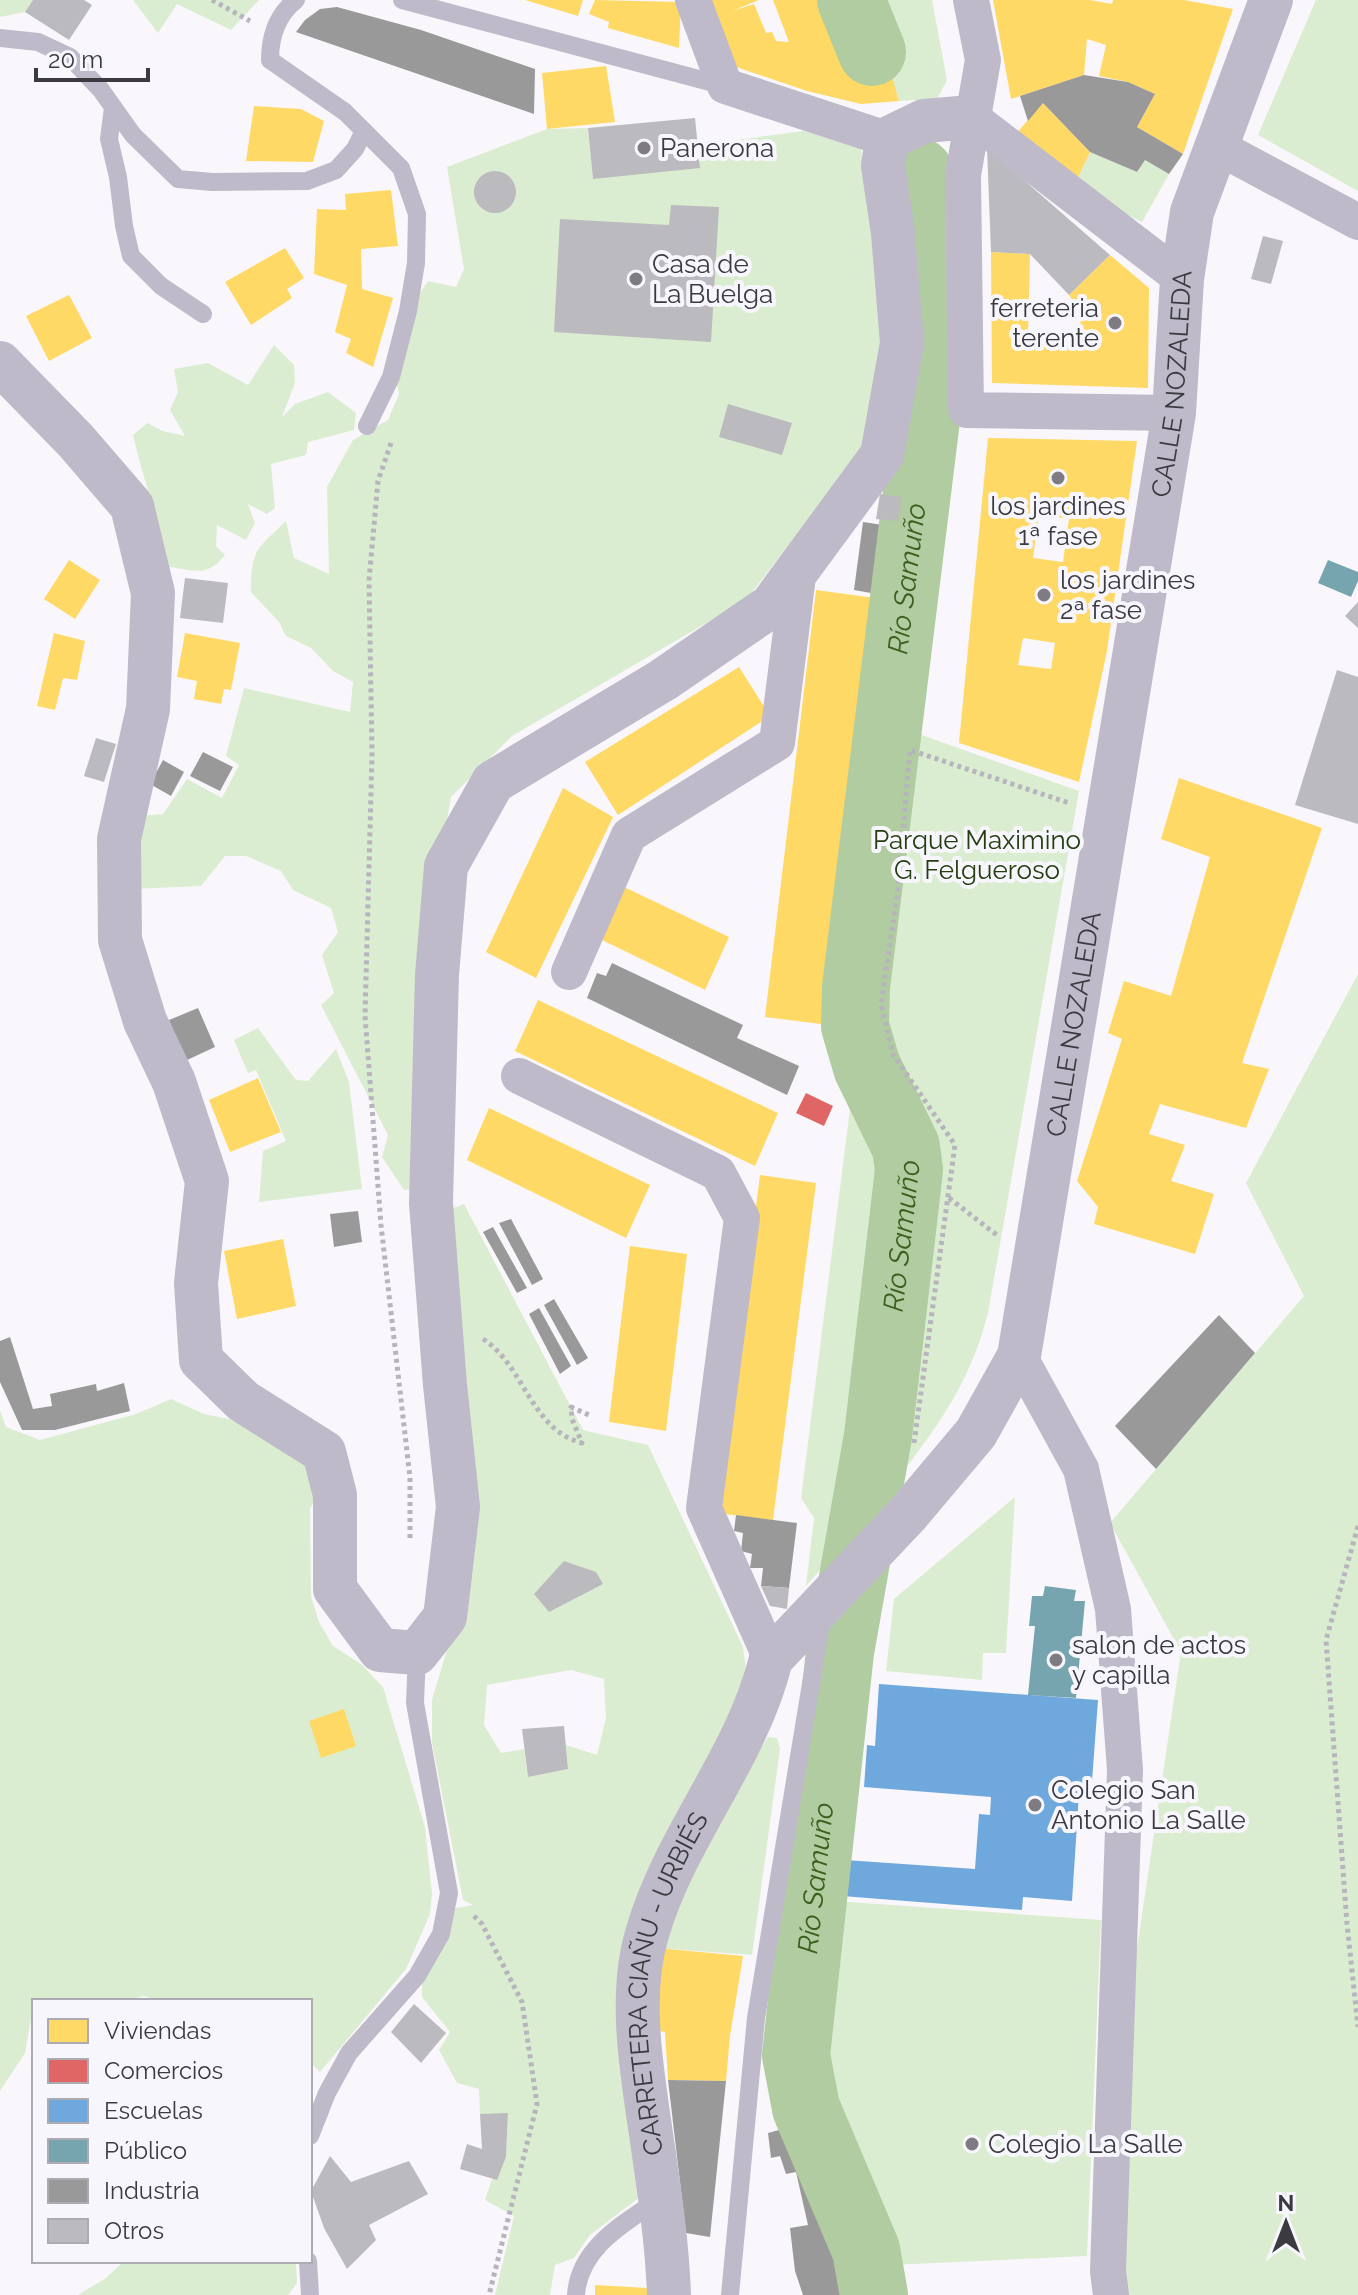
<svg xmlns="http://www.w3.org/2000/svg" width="1358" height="2295" font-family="Raleway,sans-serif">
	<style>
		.green { fill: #dbedd1; fill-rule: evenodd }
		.homes { fill: #ffd966; fill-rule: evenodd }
		.shops { fill: #e06666 }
		.schools { fill: #6fa8dc }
		.public { fill: #76a5af }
		.industry { fill: #999 }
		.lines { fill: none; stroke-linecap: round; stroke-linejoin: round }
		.river { stroke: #b0cca0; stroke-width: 68 }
		.building { fill: #bbbabe }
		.path { stroke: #b7b4be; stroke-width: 5; stroke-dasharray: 4 4; stroke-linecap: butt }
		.service { stroke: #bebaca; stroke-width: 18 }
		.minor { stroke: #bebaca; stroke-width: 36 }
		.tertiary { stroke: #bebaca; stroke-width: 44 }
		.poi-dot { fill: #7e7c82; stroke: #f8f6fd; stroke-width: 3 }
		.labels { text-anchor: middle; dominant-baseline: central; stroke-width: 8; stroke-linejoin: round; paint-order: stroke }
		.poi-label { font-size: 26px; fill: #3b3a40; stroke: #f8f6fd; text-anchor: start }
		.street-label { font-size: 26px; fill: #3b3a40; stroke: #f8f6fd }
		.park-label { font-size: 26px; fill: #243e10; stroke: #f8f6fd }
		.water-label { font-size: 28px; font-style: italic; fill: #3b601e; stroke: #f8f6fd }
	</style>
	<rect width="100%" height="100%" fill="#f9f7fc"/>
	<g class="green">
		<polygon points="0,0 33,0 25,12 0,17"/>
		<polygon points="133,0 259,0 231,30 177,4 158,33"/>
		<polygon points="866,0 932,0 947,80 937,99 899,101"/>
		<polygon points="1316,0 1358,0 1358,191 1258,135"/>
		<path d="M588,128l5,50 107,-11 -2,-22 106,-14 57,18c10,91 39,224 -4,307l-111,144 -234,136 -61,61 -20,117 -14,275 -13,1 -22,-33 6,-22 -67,-130 13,-12 -12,-38 16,-23 -7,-24 -38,-18 -12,-19 -35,-15h-21l-24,30 -69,3 8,-73 23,-2 24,-35 35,19 17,-33 -13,-9 18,-68 106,24 3,-30 -20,-11 -22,-23 -25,-12 -7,-14 -28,-30c-1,-42 7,-44 35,-71l8,37 35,16 -2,-87 26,-47 35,-20 11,-26 -3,-15 22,-83 10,-15 28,6 8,-18 -17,-102 100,-38z"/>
		<polygon points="1090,152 1137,172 1145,160 1169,174 1142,222 1073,188"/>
		<path d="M274,345l20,20 1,18 -13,34 13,-13 33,-12 28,21 -2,17 -46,12 -2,13 -35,9 4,44 -8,6 -19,-10 7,19 -9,17 -29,-15 -1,21 9,9c-18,23 -30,15 -56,12 -10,-45 -26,-88 -36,-132l14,-12 16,8 22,5 -15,-26 8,-18 -4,-23 34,-6 40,22z"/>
		<path d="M902,728l177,63 -91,522c-19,74 -53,117 -99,177l50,-341 -64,-92 -10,-46z"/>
		<polygon points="1358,974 1358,2295 1126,2295 1121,2160 1129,2002 1181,1652 1110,1523 1304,1296 1246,1183"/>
		<polygon points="258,1028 296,1080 308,1081 336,1049 349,1082 362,1189 259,1202 263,1151 286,1141 256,1070 248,1073 234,1040"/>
		<polygon points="854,1077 907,1156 863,1520 806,1586 814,1518 801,1498"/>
		<path d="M464,1204l119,226 65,15 95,202 3,21 -2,19 -111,228 7,282 -50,38 -16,23 -19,7 -5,30h-55l19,-79 -29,-16 7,-21h5l9,-22 2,-43h-28l-1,-25 -22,-6 -18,-33 11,-18 -28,-35v-19l29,-69 22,-4 -10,-5 -31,-157v-43l25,-84 -6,-407zM571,1670l33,9 2,39 -9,37 -31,-10 2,24 -40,8 -4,-28 -23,4 -17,-28 3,-40z"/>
		<polygon points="171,1399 204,1414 239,1421 305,1452 320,1488 310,1509 311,1596 319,1622 333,1646 361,1664 383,1687 425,1827 432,1894 430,1914 406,1969 320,2072 310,2062 310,2001 158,2001 144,1996 125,2001 34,2001 25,2053 0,2091 0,1410 6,1427 40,1440 136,1414"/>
		<polygon points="1015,1497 1006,1653 983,1653 982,1680 886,1671 894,1599"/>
		<polygon points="768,1737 777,1738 780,1749 752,1955 658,1948 728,1804"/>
		<polygon points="836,1901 1101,1920 1087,2256 891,2265 884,2227 821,2061"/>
		<polygon points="124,2261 296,2261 297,2283 288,2295 78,2295 106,2278"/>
	</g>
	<g class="homes">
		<polygon points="525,0 583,0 578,16"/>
		<polygon points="595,0 681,2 679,48 608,28 609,22 589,14"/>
		<polygon points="708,0 759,0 732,11 754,4 766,33 772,32 776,41 789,42 773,0 839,0 859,65 885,53 899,101 861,104 807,91 730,65"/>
		<polygon points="993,0 1090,0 1112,4 1113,0 1184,0 1233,9 1183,154 1137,127 1155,94 1128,82 1099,76 1106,45 1087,39 1084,75 1011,99"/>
		<polygon points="606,66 615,122 547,129 542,73"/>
		<polygon points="1043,103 1090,152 1073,188 1014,136"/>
		<polygon points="254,106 301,109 324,121 313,162 246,161"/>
		<polygon points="391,190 398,246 361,249 362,289 393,298 373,367 346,353 351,339 335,332 347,285 314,274 317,209 346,210 345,194"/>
		<polygon points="285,248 304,278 287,289 292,298 251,325 225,282"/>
		<polygon points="991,252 1030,254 1028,335 1081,335 1080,312 1069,295 1110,255 1149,288 1148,388 992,383"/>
		<polygon points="69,295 92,338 49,361 26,316"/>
		<path d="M988,438l149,3 -30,210 -28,131 -120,-39zM1039,514l30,5 -6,43 -30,-4zM1023,638l32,5 -4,26 -33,-4z"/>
		<polygon points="69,560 100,580 75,619 44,599"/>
		<polygon points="816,590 875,598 821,1024 765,1017"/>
		<polygon points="54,633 85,641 77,680 63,678 55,710 37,706"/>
		<polygon points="185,633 240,643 231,690 224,689 221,704 194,699 197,681 177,677"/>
		<polygon points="739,667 770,716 618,815 585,762"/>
		<polygon points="1179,778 1322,828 1242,1063 1269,1069 1246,1128 1160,1104 1149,1134 1185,1145 1171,1181 1214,1194 1195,1254 1094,1224 1098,1207 1077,1181 1122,1039 1108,1033 1124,981 1171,996 1210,857 1161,839"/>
		<polygon points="563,788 613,817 536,978 486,952"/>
		<polygon points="624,887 729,937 705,990 602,940"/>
		<polygon points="538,1000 778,1113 755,1166 515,1051"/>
		<polygon points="258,1078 281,1132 230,1152 209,1100"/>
		<polygon points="489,1108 650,1185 626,1238 467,1160"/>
		<polygon points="760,1175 816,1183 773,1520 717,1513"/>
		<polygon points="283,1239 296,1306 237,1319 224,1251"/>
		<polygon points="630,1246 687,1254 666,1431 609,1422"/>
		<polygon points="344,1709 356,1746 321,1758 309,1721"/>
		<polygon points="658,1948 743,1956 730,2036 726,2081 668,2080 665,2032 658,2031"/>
		<polygon points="595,2285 648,2288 648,2295 595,2295"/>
	</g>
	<polygon class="shops" points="806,1093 833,1106 824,1126 796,1113"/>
	<polygon class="schools" points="879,1684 1098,1700 1091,1795 1079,1794 1072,1901 1023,1897 1022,1910 842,1896 845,1860 975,1869 979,1814 990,1815 991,1797 864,1787 867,1745 875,1746"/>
	<g class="public">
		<polygon points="1328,560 1358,572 1358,581 1351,597 1318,583"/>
		<polygon points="1045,1586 1076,1590 1074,1601 1085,1601 1076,1698 1028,1695 1035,1626 1029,1626 1032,1596 1043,1596"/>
	</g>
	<g class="industry">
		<polygon points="337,7 421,30 535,69 534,114 296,32 305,20 320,9"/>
		<polygon points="1084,75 1128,82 1155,94 1137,127 1183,154 1169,174 1145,160 1137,172 1090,152 1043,103 1028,121 1020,96"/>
		<polygon points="863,522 896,527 888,596 854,590"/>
		<polygon points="203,752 233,767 220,791 190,776"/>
		<polygon points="163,760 184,772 171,796 150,784"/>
		<polygon points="612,963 743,1025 737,1038 799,1066 787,1095 587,998 597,973 606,976"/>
		<polygon points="198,1008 215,1047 185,1061 169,1020"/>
		<polygon points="358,1211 362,1242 334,1247 330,1214"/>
		<polygon points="511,1219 543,1279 532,1285 499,1223"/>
		<polygon points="493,1227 527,1288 517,1293 483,1232"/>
		<polygon points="554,1299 588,1358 577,1365 544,1305"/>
		<polygon points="539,1308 571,1366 560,1374 529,1314"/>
		<polygon points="1219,1315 1255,1353 1156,1469 1115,1426"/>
		<polygon points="10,1337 33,1409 52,1406 50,1394 96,1384 97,1391 124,1383 130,1411 55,1430 22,1430 0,1382 0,1341"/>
		<polygon points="736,1515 797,1523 789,1588 761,1586 763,1568 750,1568 752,1554 741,1551 743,1533 734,1531"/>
		<polygon points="668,2080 726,2081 710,2237 686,2233"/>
		<polygon points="804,2123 858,2256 858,2295 803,2295 795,2271 790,2228 808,2225 796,2172 786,2174 780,2156 771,2158 768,2133"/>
	</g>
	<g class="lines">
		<g class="river">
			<polyline points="851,0 872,52"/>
			<path id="s1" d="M874,2295l-8,-45 -60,-142 -10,-53 44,-403 38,-216 31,-266 -3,-23 -39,-80 -12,-41 1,-39 75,-608 -6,-172 -6,-35"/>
		</g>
	</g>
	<g class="building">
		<polygon points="33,0 84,0 92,5 69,40 25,12"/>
		<polygon points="695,118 700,168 593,179 588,128"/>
		<polygon points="987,148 1110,255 1069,295 1030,254 991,252"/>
		<circle cx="495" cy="192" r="21"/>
		<polygon points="671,205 719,207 711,342 554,332 560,219 669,225"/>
		<polygon points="1263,236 1283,241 1271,284 1251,279"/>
		<polygon points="728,404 792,423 782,455 719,437"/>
		<polygon points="880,494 901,497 898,521 876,519"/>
		<polygon points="185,578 228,583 223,623 180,618"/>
		<polygon points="1358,602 1358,628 1345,616"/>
		<polygon points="1337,670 1358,677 1358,824 1295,805"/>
		<polygon points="96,738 116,744 104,782 84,776"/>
		<polygon points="564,1561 596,1572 603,1584 549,1612 534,1594"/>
		<polygon points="761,1586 789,1588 787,1609 770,1606"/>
		<polygon points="564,1726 568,1769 528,1777 522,1729"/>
		<polygon points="414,2004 446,2033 421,2063 391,2032"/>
		<polygon points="508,2113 506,2157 497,2180 460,2169 467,2144 482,2149 480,2114"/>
		<polygon points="330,2156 351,2182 409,2161 428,2194 369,2225 376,2240 347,2269 324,2228 311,2191"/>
	</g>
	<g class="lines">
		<g class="path">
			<polyline points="212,0 250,21"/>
			<polyline points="391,443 378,481 369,580 372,755 365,1016 381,1225 410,1478 410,1540"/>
			<polyline points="949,1198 998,1236"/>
			<path d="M483,1339c41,26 48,91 99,104l-10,-24 -1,-12 18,8"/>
			<polyline points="914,1443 955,1145 893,1054 881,1004 897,897 910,750 1069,803"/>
			<polyline points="1358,1526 1326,1640 1347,1924 1358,2027"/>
			<polyline points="474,1916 482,1924 522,2002 537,2104 489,2295"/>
		</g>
		<g class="service">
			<path d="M296,0c-19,15 -26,36 -26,60l75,52 56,56 16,46 -1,49 -8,48 -17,66 -24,49"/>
			<polyline points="402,0 725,86"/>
			<polyline points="0,38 38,42 70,57 101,90 133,135 178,179 212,182 307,181 336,170 355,149 364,131"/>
			<polyline points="113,108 109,139 118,177 124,226 131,256 161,286 203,314"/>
			<polyline points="310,2136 327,2093 349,2053 417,1976 441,1934 449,1893 415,1703 417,1653"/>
			<polyline points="308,2261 310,2295"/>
			<path d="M576,2295c3,-47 47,-71 82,-95"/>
			<polyline points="730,2295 756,2018 822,1617"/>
		</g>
		<g class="minor">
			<polyline points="693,0 725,86 887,139"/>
			<polyline points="971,0 983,60 963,175 966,410 1174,413"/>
			<polyline points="971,117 1182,279"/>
			<polyline points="1216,146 1358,222"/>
			<polyline points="569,972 629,835 777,743 799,568"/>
			<polyline points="519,1076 718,1173 742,1218 704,1508 771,1659"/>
			<polyline points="1019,1356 1081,1469 1113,1609 1125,1770 1108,2271 1111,2295"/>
		</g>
		<g class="tertiary">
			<polyline points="0,363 76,441 132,506 153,593 148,709 119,839 120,940 145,1021 174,1082 207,1181 196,1283 201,1360 243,1401 324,1452 335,1495 335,1589 380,1650 417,1653 445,1617 458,1507 445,1385 431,1203 437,975 446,866 493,782 663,680 771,606 882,455 902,343 893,233 883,166 887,139 924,121 971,117"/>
			<path id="s2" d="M669,2295c-2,-57 -11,-112 -19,-168 -9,-61 -21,-133 -3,-193 28,-98 100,-176 124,-275l136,-144 69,-82 43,-77 155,-943 8,-134 10,-67 79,-212"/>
		</g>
	</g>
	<g class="poi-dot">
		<circle cx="644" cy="148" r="8"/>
		<circle cx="636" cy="279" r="8"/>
		<circle cx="1115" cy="323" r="8"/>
		<circle cx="1058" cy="478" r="8"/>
		<circle cx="1044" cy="595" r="8"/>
		<circle cx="1056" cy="1660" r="8"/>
		<circle cx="1035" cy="1805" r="8"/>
		<circle cx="972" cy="2144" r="8"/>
	</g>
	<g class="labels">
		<g class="poi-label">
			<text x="660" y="148">Panerona</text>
			<text x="652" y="264">Casa de<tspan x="652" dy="30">La Buelga</tspan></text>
			<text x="1099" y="308" text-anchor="end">ferreteria<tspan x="1099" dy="30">terente</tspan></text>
			<text x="1058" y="506" text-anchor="middle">los jardines<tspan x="1058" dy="30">1ª fase</tspan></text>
			<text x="1060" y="580">los jardines<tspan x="1060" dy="30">2ª fase</tspan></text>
			<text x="1072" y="1645">salon de actos<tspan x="1072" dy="30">y capilla</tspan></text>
			<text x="1051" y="1790">Colegio San<tspan x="1051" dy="30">Antonio La Salle</tspan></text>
			<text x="988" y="2144">Colegio La Salle</text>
		</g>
		<g class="street-label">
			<text stroke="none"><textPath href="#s2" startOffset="2044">CALLE NOZALEDA</textPath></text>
			<text stroke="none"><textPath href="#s2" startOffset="1396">CALLE NOZALEDA</textPath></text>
			<text stroke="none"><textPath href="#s2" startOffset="318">CARRETERA CIAÑU - URBIÉS</textPath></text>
		</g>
		<g class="park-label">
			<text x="977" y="840">Parque Maximino<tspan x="977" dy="30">G. Felgueroso</tspan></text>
		</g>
		<g class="water-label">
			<text stroke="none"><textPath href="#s1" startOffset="1752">Río Samuño</textPath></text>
			<text stroke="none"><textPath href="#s1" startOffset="1080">Río Samuño</textPath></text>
			<text stroke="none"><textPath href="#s1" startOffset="432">Río Samuño</textPath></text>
		</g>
	</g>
	<rect x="32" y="1999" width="280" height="264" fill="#f8f6fd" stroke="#acabb1" stroke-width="2"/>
	<rect x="48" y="2019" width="40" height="24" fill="#ffd966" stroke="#acabb1" stroke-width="2"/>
	<text x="104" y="2039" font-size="24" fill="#3b3a40">Viviendas</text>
	<rect x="48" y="2059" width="40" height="24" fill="#e06666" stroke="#acabb1" stroke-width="2"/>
	<text x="104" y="2079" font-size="24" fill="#3b3a40">Comercios</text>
	<rect x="48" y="2099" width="40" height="24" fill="#6fa8dc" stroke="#acabb1" stroke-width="2"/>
	<text x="104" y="2119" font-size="24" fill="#3b3a40">Escuelas</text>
	<rect x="48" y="2139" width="40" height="24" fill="#76a5af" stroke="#acabb1" stroke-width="2"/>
	<text x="104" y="2159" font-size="24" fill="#3b3a40">Público</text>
	<rect x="48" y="2179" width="40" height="24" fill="#999999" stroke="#acabb1" stroke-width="2"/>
	<text x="104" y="2199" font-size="24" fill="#3b3a40">Industria</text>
	<rect x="48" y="2219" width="40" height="24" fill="#bbbabe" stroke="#acabb1" stroke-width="2"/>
	<text x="104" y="2239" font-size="24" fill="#3b3a40">Otros</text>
	<g transform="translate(1286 2223)" stroke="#f8f6fd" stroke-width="6" paint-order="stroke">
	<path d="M0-6L14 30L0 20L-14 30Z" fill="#3b3a40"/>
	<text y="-12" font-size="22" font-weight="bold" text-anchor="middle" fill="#3b3a40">N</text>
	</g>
	<path d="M36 68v12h112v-12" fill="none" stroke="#3b3a40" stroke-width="4"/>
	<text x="48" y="68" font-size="24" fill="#3b3a40" stroke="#f8f6fd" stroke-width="6" paint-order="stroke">20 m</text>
</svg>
